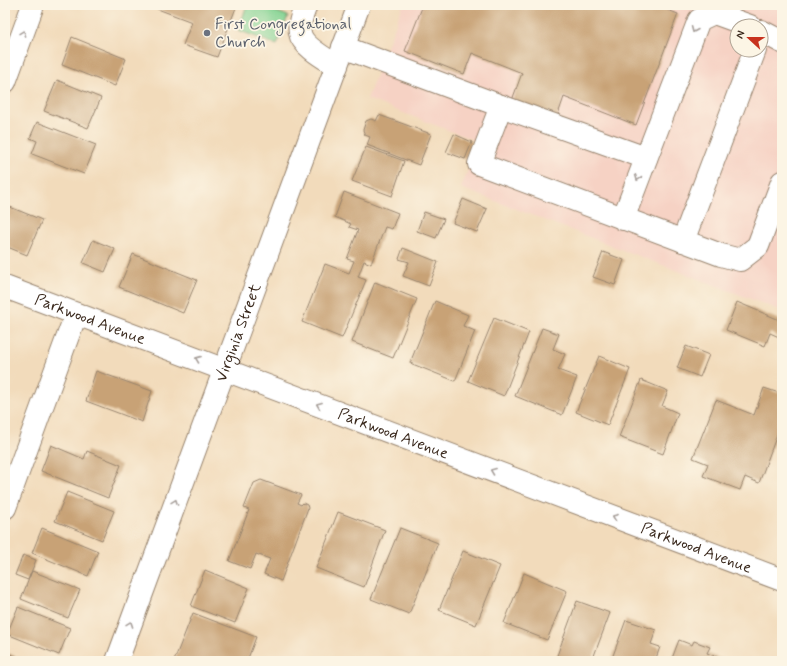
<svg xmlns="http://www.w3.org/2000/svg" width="787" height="666" font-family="Mynerve,sans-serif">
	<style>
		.built { fill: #f6d2c4; fill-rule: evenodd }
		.green { fill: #84d393; stroke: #607e58 }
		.building { fill: #c8a276 }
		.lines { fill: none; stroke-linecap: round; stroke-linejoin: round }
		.minor-casing { stroke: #96826c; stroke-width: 24 }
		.minor { stroke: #fff; stroke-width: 22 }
		.oneway { stroke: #a79f9a }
		.worship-dot { fill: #6b7280; stroke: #fcf5e5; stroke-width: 1.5 }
		.labels { text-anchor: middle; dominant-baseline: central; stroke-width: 3.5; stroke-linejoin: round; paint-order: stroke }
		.worship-label { font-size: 16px; fill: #5b616d; stroke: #fcf5e5; text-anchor: start }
		.street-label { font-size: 16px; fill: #3b2a1e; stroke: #fcf5e5 }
	</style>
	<rect width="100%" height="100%" fill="#fcf5e5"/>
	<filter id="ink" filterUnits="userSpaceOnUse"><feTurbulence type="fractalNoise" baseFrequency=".025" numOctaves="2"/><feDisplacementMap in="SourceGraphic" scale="8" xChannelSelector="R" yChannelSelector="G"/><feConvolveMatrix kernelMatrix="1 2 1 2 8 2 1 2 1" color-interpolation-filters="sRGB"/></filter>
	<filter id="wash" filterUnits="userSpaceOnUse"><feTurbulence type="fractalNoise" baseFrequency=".012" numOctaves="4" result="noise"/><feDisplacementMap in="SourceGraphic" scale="16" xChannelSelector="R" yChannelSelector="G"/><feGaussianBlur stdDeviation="0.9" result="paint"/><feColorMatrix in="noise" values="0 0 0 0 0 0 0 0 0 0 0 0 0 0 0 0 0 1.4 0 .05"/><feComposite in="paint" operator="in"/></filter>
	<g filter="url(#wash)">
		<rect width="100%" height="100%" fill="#f2dbbb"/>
		<path class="built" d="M403,5h379v306l-321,-123 18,-46 -112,-43zM737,26h24v24h-24z"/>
		<polygon class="green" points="247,5 259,5 288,16 277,45 238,30"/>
		<g id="blocks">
			<g class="building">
				<polygon points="147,5 237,5 217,57 183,45 192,22"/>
				<polygon points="423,5 655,5 678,14 636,125 564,97 556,120 511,103 522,73 472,53 464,74 405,51"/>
				<polygon points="72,37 126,59 115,86 62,65"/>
				<polygon points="57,80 101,98 88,128 44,111"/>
				<polygon points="379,115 431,134 419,165 367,145 370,137 365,135 363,130 366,121 371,119 376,121"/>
				<polygon points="37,122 96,145 84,174 32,154 37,141 30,138"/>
				<polygon points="454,134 472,142 465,159 446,152"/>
				<polygon points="366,147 404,161 392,196 352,181"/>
				<polygon points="344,192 398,213 392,229 385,227 371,264 364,261 358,277 366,280 342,338 302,322 325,264 349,273 354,261 347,259 358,230 349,227 351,224 335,217"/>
				<polygon points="463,199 487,209 477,232 453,223"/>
				<polygon points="5,205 42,220 27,255 5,246"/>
				<polygon points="424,212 444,219 436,238 417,231"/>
				<polygon points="93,240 115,249 105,272 83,263"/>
				<polygon points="403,248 438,262 429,286 403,276 409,262 399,259"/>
				<polygon points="603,252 624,260 615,285 593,277"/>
				<polygon points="133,254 197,280 183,313 119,287"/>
				<polygon points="375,282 417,299 393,358 352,342"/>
				<polygon points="435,301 468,315 463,326 475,331 455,381 410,363"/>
				<polygon points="737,302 782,321 782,331 779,337 770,333 765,346 726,330"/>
				<polygon points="494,318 529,332 504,396 468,381"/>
				<polygon points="542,328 559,334 553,349 565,354 558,370 577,377 562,415 515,396"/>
				<polygon points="686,346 709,355 700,377 677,368"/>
				<polygon points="599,356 630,369 608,425 576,412"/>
				<polygon points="96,371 152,391 142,422 86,401"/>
				<polygon points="641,380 668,391 662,406 678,413 663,454 619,437"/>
				<polygon points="764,388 782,394 782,421 759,483 745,477 740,490 703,476 708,464 693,458 716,400 754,415"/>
				<polygon points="51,445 84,459 87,451 121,465 108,498 41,471"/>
				<polygon points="261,480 301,495 297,503 301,505 303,503 307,505 308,508 281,581 264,574 270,559 256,554 250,569 229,561 249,510 244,508 254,483"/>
				<polygon points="67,492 114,511 102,540 55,521"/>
				<polygon points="338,512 385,530 364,587 316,568"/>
				<polygon points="42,528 98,551 88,576 32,553"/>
				<polygon points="400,528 438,543 409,614 371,599"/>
				<polygon points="463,551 500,566 476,625 439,610"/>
				<polygon points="23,555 36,560 28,580 15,575"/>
				<polygon points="205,570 249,588 235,623 191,606"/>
				<polygon points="32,571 80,590 68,618 21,599"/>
				<polygon points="524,573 567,591 547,640 504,623"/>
				<polygon points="577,601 610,613 592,661 555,661"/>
				<polygon points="18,607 70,628 59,655 7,634"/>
				<polygon points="193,613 256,637 247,661 174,661"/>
				<polygon points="626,620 656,630 651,644 660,647 655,661 611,661"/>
				<polygon points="679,640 692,645 694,641 710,647 707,653 722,659 722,661 671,661"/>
				<polygon points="5,652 29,661 5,661"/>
			</g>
		</g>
	</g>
	<g filter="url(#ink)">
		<use href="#blocks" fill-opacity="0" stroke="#96826c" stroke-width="1"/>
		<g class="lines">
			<g class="minor-casing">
				<g id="minor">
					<path d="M306,5c-3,9 -8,18 -6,28 2,13 26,26 37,33"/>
					<polyline points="761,31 782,42"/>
					<polyline points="343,47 501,106 479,164 721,255 740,260 758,246 782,182"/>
					<polyline points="5,82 33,5"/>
					<polyline points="501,106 646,158"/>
					<polyline points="623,219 699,20 714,13 750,26"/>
					<polyline points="683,241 755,50"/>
					<path id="s1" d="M5,287l777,293"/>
					<polyline points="5,508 76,314"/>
					<path id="s2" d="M117,661l242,-656"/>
				</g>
			</g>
			<use href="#minor" class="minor"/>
		</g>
		<defs><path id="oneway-chevron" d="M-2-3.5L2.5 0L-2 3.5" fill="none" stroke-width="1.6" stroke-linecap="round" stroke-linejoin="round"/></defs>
		<g class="oneway">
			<use href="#oneway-chevron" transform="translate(694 30) rotate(113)"/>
			<use href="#oneway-chevron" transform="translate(23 33) rotate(-70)"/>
			<use href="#oneway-chevron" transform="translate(638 178) rotate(111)"/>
			<use href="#oneway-chevron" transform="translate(198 359) rotate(-159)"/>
			<use href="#oneway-chevron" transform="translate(319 405) rotate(-159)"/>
			<use href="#oneway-chevron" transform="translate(493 471) rotate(-159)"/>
			<use href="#oneway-chevron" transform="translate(175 502) rotate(-70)"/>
			<use href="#oneway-chevron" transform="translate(615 517) rotate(-159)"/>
			<use href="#oneway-chevron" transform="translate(130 624) rotate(-70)"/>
		</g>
	</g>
	<circle class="worship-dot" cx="207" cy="33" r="4"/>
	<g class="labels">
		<g class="worship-label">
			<text x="215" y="24">First Congregational<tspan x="215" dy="18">Church</tspan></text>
		</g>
		<g class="street-label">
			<text stroke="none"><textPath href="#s1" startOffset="91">Parkwood Avenue</textPath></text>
			<text stroke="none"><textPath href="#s2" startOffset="350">Virginia Street</textPath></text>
			<text stroke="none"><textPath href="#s1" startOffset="415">Parkwood Avenue</textPath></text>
			<text stroke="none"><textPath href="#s1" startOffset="739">Parkwood Avenue</textPath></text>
		</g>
	</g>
	<rect width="787" height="666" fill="none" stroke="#fcf5e5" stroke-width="20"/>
	<g transform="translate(749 38) rotate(292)"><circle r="19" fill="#fcf5e5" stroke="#afa495"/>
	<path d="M0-3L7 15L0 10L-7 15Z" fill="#c8321e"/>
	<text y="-6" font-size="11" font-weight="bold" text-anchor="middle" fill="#3b2a1e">N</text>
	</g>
</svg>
